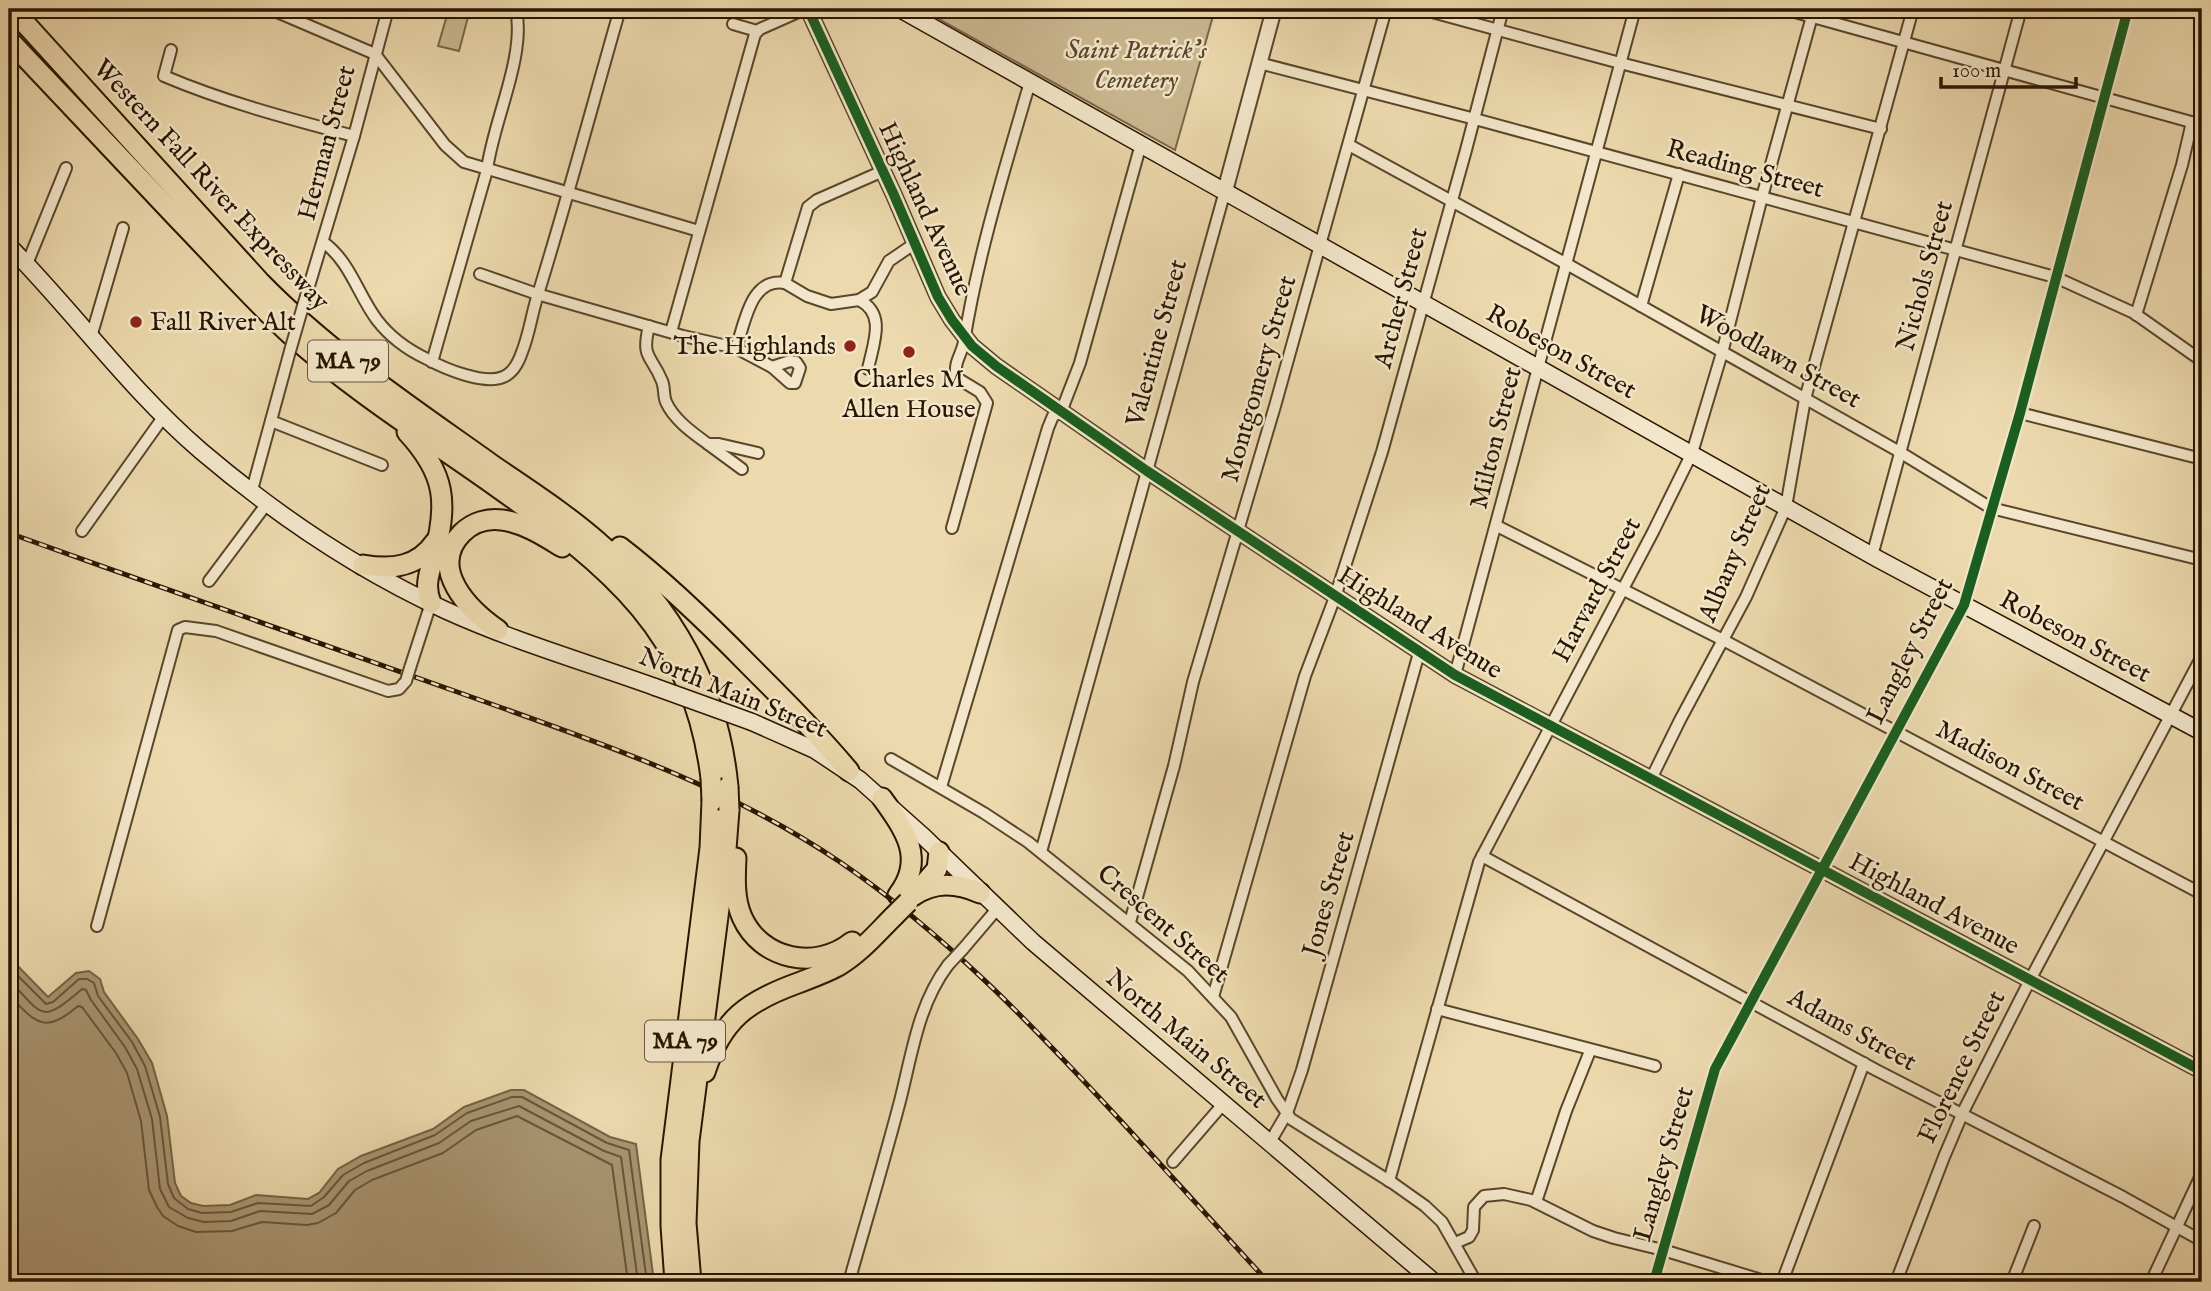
<svg xmlns="http://www.w3.org/2000/svg" width="2211" height="1291" font-family="'IM FELL English',serif">
	<style>
		.green { fill: #cbb890; stroke: #7a6648; stroke-width: 2 }
		.water { fill: #a99672; stroke: #756244; stroke-width: 2 }
		.lines { fill: none; stroke-linecap: round; stroke-linejoin: round }
		.shore { stroke: #685639; stroke-width: 2 }
		.minor-casing { stroke: #59462b; stroke-width: 14 }
		.tertiary-casing { stroke: #59462b; stroke-width: 18 }
		.secondary-casing { stroke: #281500; stroke-width: 19 }
		.motorway-casing { stroke: #281500; stroke-width: 23 }
		.minor { stroke: #f3e6ca; stroke-width: 10 }
		.tertiary { stroke: #f3e6ca; stroke-width: 14 }
		.secondary { stroke: #f3e6ca; stroke-width: 16 }
		.motorway { stroke: #ecd9ad; stroke-width: 19 }
		.rail-casing { stroke: #281500; stroke-width: 5 }
		.rail { stroke: #f3e6ca; stroke-width: 2.5; stroke-dasharray: 8; stroke-linecap: butt }
		.minor-bridge-casing { stroke: #59462b; stroke-width: 14; stroke-linecap: butt }
		.secondary-bridge-casing { stroke: #281500; stroke-width: 19; stroke-linecap: butt }
		.motorway-bridge-casing { stroke: #281500; stroke-width: 23; stroke-linecap: butt }
		.minor-bridge { stroke: #f3e6ca; stroke-width: 10 }
		.secondary-bridge { stroke: #f3e6ca; stroke-width: 16 }
		.motorway-bridge { stroke: #ecd9ad; stroke-width: 19 }
		.cycleway-casing { stroke: #f3e6ca; stroke-width: 15 }
		.cycleway { stroke: #1b5e20; stroke-width: 10 }
		.poi-dot { fill: #8f2418; stroke: #f3e6ca; stroke-width: 2.5 }
		.labels { text-anchor: middle; dominant-baseline: central; stroke-width: 5; stroke-linejoin: round; paint-order: stroke }
		.shield { fill: #f3e6ca; stroke: #65543d; stroke-width: 2 }
		.shield-label { font-size: 24px; font-weight: bold; fill: #281500 }
		.park-label { font-size: 26px; font-style: italic; fill: #59462b; stroke: #f3e6ca }
		.street-label { font-size: 26px; fill: #281500; stroke: #f3e6ca }
		.poi-label { font-size: 26px; fill: #281500; stroke: #f3e6ca; text-anchor: start }
	</style>
	<rect width="100%" height="100%" fill="#ecd9ad"/>
	<filter id="stains"><feTurbulence type="fractalNoise" baseFrequency=".00286" numOctaves="4"/><feColorMatrix values="0 0 0 0 .2 0 0 0 0 .09 0 0 0 0 .02 0 0 0 .5 -.17"/></filter>
	<radialGradient id="worn" r=".72"><stop offset=".6" stop-color="#630" stop-opacity="0"/><stop offset="1" stop-color="#630" stop-opacity=".3"/></radialGradient>
	<g class="green">
		<polygon points="921,9 1215,9 1175,150"/>
		<polygon points="448,12 468,17 459,51 438,46"/>
	</g>
	<polygon class="water" points="9,957 48,997 76,973 89,971 100,979 104,992 138,1039 152,1063 167,1116 175,1183 181,1196 191,1203 203,1206 230,1205 256,1195 308,1199 319,1193 338,1169 361,1156 433,1129 464,1107 511,1090 524,1090 610,1137 636,1144 654,1282 9,1282"/>
	<g class="lines">
		<g class="shore">
			<polyline points="9,967 46,1004 53,1002 79,979 87,979 94,983 98,996 132,1042 145,1066 160,1117 168,1184 174,1198 188,1209 202,1213 231,1212 258,1203 311,1206 324,1197 343,1175 364,1163 435,1135 467,1113 512,1097 522,1097 607,1143 629,1150 647,1282"/>
			<path d="M9,980c35,36 31,45 73,9l4,1 5,10 34,47 12,22 15,50 8,70 9,18 19,11 16,4 27,-1 29,-10 52,3 17,-9 20,-24 18,-10 72,-28 32,-22 48,-15 85,45 17,6 17,125"/>
			<path d="M9,995c27,28 35,40 69,11l4,1 34,46 11,20 14,48 8,69 8,17 6,9 15,10 18,6 36,-1 30,-9 45,3 11,-2 18,-10 19,-23 17,-10 71,-27 33,-23 41,-14 95,49 16,117"/>
		</g>
		<g class="minor-casing">
			<g id="minor">
				<polyline points="270,9 375,54 445,145 464,162 699,231"/>
				<polyline points="1421,9 1620,63 1881,129"/>
				<polyline points="1784,9 2202,125"/>
				<polyline points="733,24 757,31"/>
				<path d="M171,50l-7,26c61,26 126,43 190,60"/>
				<polyline points="1259,63 1475,119 2055,277 2134,313 2202,361"/>
				<polyline points="1349,145 1565,263 1898,451 1991,508 2202,560"/>
				<path d="M323,242c27,19 35,53 54,78 13,17 31,30 50,39 18,10 57,26 76,18 10,-4 16,-16 19,-25 8,-20 10,-41 17,-61 29,-94 54,-188 81,-282"/>
				<polyline points="27,264 66,168"/>
				<polyline points="480,274 537,294 683,336 736,348 772,367"/>
				<polyline points="785,283 807,296 831,304 859,300 872,292 889,261 914,244"/>
				<path d="M859,300c28,14 14,44 9,69"/>
				<polyline points="303,306 354,136 388,9"/>
				<polyline points="1641,306 1679,174"/>
				<polyline points="2136,315 2182,165 2192,122"/>
				<path d="M649,326c-8,33 2,28 13,55 3,7 1,14 4,21 8,18 27,31 42,42h11l39,9"/>
				<polyline points="671,332 755,34 760,29 805,9"/>
				<polyline points="91,337 123,228"/>
				<path d="M736,348c9,-24 14,-71 49,-65l23,-76 9,-7 66,-29"/>
				<polygon points="790,361 796,362 800,368 795,383 790,383 772,367"/>
				<path d="M432,362l55,-192c6,-49 39,-113 29,-161"/>
				<polyline points="2020,413 2202,459"/>
				<polyline points="271,421 382,465"/>
				<polyline points="708,444 742,469"/>
				<polyline points="252,490 290,351"/>
				<polyline points="1497,526 1725,641 2202,894"/>
				<path d="M952,528l35,-125 -7,-11 -23,-14c-4,-16 4,-21 7,-36 14,-88 41,-174 66,-260"/>
				<polyline points="82,531 164,416"/>
				<polyline points="1872,556 2021,9"/>
				<polyline points="209,581 268,502"/>
				<polyline points="410,668 431,603"/>
				<polyline points="1455,675 1635,9"/>
				<polyline points="891,759 984,813 1028,842 1188,971 1231,1017 1277,1099 1291,1119 1394,1184 1425,1206 1442,1222 1476,1282"/>
				<polyline points="1651,779 1680,720 1746,597 1786,507 1805,399 1913,9"/>
				<polyline points="941,787 1048,428 1053,416 1061,412 1080,363 1141,144"/>
				<polyline points="1041,852 1225,191"/>
				<polyline points="1482,856 1876,1070 2123,1197 2202,1241"/>
				<polyline points="1130,922 1174,766 1193,682 1275,406 1386,9"/>
				<polyline points="97,926 178,630 185,627 216,631 388,691 399,689 406,681"/>
				<polyline points="963,949 997,909"/>
				<polyline points="1213,997 1305,676 1335,597 1382,452 1466,150 1503,9"/>
				<polyline points="1437,1009 1655,1066"/>
				<polyline points="1270,1142 1287,1113 1302,1070 1419,653"/>
				<polyline points="1173,1162 1224,1103"/>
				<polyline points="1389,1181 1479,862 1653,532 1692,453 1722,353 1762,197 1814,9"/>
				<polyline points="1536,1202 1566,1111 1590,1051"/>
				<polyline points="1455,1243 1469,1237 1473,1230 1474,1207 1484,1196 1504,1194 1531,1200 1593,1231 1614,1238 1663,1250 1768,1282"/>
				<path d="M849,1282c17,-60 35,-120 51,-181 12,-47 18,-96 48,-136"/>
				<polyline points="1654,1282 1715,1069 1964,605 2020,413 2128,9"/>
				<polyline points="1782,1282 1864,1063"/>
				<polyline points="1896,1282 1944,1157 1964,1110 2030,980 2202,656"/>
				<polyline points="2012,1282 2034,1226"/>
				<polyline points="2151,1282 2202,1173"/>
			</g>
		</g>
		<g class="tertiary-casing">
			<g id="tertiary">
				<polyline points="808,9 894,195 938,297 952,320 972,346 996,366 1147,471 1455,675 2202,1071"/>
				<polyline points="1225,191 1274,9"/>
			</g>
		</g>
		<g class="secondary-casing">
			<g id="secondary">
				<polyline points="900,9 1878,559 2202,732"/>
				<path d="M9,246c65,66 121,144 192,205 73,62 157,119 244,159 68,31 140,52 210,77"/>
				<polyline points="752,722 815,750 860,780 924,837 1033,942 1434,1282"/>
			</g>
		</g>
		<g class="motorway-casing">
			<g id="motorway">
				<path d="M12,9l247,272c69,71 152,126 232,183 36,25 74,49 107,78 75,63 121,148 130,245"/>
				<path d="M9,40c57,60 113,120 170,180 37,38 72,78 111,114 63,57 138,104 207,153 113,80 196,145 214,291"/>
				<path d="M407,432c39,42 41,71 27,124 -5,18 -10,30 -3,47"/>
				<path d="M620,547c47,36 89,77 130,119 34,34 68,68 99,105"/>
				<path d="M363,565c29,5 55,2 72,-23"/>
				<path d="M498,630c-29,-20 -71,-62 -36,-97 11,-11 26,-15 40,-13 22,3 42,16 60,27"/>
				<path d="M882,798c23,32 44,61 16,97"/>
				<path d="M736,858c-1,20 -2,41 6,59 19,43 74,54 110,25"/>
				<polyline points="918,891 937,869 939,852"/>
				<path d="M913,896c22,-15 44,-13 67,-3"/>
				<path d="M705,1072c17,-53 43,-71 93,-89 13,-5 27,-10 40,-17 22,-13 38,-32 56,-50"/>
				<polyline points="675,1282 671,1226 671,1160 710,848 712,801"/>
				<polyline points="691,1282 686,1223 689,1141 725,862 729,810"/>
			</g>
		</g>
		<use href="#minor" class="minor"/>
		<use href="#tertiary" class="tertiary"/>
		<use href="#secondary" class="secondary"/>
		<use href="#motorway" class="motorway"/>
		<g class="rail-casing">
			<path id="rail" d="M9,533c151,54 302,107 454,161 129,46 262,90 377,168 107,73 194,165 281,259 49,54 98,108 147,161"/>
		</g>
		<use href="#rail" class="rail"/>
		<g class="minor-bridge-casing">
			<g id="minor-bridge">
				<polyline points="290,351 303,306"/>
				<polyline points="406,681 410,668"/>
				<polyline points="948,965 963,949"/>
			</g>
		</g>
		<g class="secondary-bridge-casing">
			<polyline id="secondary-bridge" points="655,687 752,722"/>
		</g>
		<g class="motorway-bridge-casing">
			<g id="motorway-bridge">
				<polyline points="711,778 712,801"/>
				<polyline points="728,787 729,810"/>
				<polyline points="894,916 908,902"/>
			</g>
		</g>
		<use href="#minor-bridge" class="minor-bridge"/>
		<use href="#secondary-bridge" class="secondary-bridge"/>
		<use href="#motorway-bridge" class="motorway-bridge"/>
		<g class="cycleway-casing">
			<g id="cycleway">
				<polyline points="808,9 894,195 938,297 952,320 972,346 996,366 1147,471 1455,675 2202,1071"/>
				<polyline points="1654,1282 1715,1069 1964,605 2020,413 2128,9"/>
			</g>
		</g>
		<use href="#cycleway" class="cycleway"/>
	</g>
	<g class="poi-dot">
		<circle cx="136" cy="322" r="7"/>
		<circle cx="850" cy="346" r="7"/>
		<circle cx="909" cy="352" r="7"/>
	</g>
	<g class="labels">
		<g class="shield">
			<rect x="308" y="340.5" width="80" height="41" rx="5"/>
			<rect x="645" y="1020.5" width="80" height="41" rx="5"/>
		</g>
		<g class="shield-label">
			<text x="348" y="361">MA 79</text>
			<text x="685" y="1041">MA 79</text>
		</g>
		<g class="park-label">
			<text x="1136" y="50">Saint Patrick's<tspan x="1136" dy="30">Cemetery</tspan></text>
		</g>
		<g class="street-label">
			<text transform="translate(327 143) rotate(-75)">Herman Street</text>
			<text transform="translate(1745 169) rotate(15)">Reading Street</text>
			<text transform="translate(211 185) rotate(47)">Western Fall River Expressway</text>
			<text transform="translate(925 209) rotate(65)">Highland Avenue</text>
			<text transform="translate(1925 276) rotate(-75)">Nichols Street</text>
			<text transform="translate(1401 298) rotate(-75)">Archer Street</text>
			<text transform="translate(1157 343) rotate(-75)">Valentine Street</text>
			<text transform="translate(1561 352) rotate(29)">Robeson Street</text>
			<text transform="translate(1778 357) rotate(29)">Woodlawn Street</text>
			<text transform="translate(1259 379) rotate(-74)">Montgomery Street</text>
			<text transform="translate(1496 438) rotate(-76)">Milton Street</text>
			<text transform="translate(1735 553) rotate(-67)">Albany Street</text>
			<text transform="translate(1597 590) rotate(-62)">Harvard Street</text>
			<text transform="translate(1420 623) rotate(32)">Highland Avenue</text>
			<text transform="translate(2075 637) rotate(28)">Robeson Street</text>
			<text transform="translate(1910 651) rotate(-63)">Langley Street</text>
			<text transform="translate(733 693) rotate(22)">North Main Street</text>
			<text transform="translate(2010 766) rotate(28)">Madison Street</text>
			<text transform="translate(1329 894) rotate(-74)">Jones Street</text>
			<text transform="translate(1934 904) rotate(28)">Highland Avenue</text>
			<text transform="translate(1163 924) rotate(41)">Crescent Street</text>
			<text transform="translate(1852 1030) rotate(29)">Adams Street</text>
			<text transform="translate(1186 1039) rotate(40)">North Main Street</text>
			<text transform="translate(1962 1067) rotate(-64)">Florence Street</text>
			<text transform="translate(1664 1164) rotate(-74)">Langley Street</text>
		</g>
		<g class="poi-label">
			<text x="150" y="322">Fall River Alt</text>
			<text x="836" y="346" text-anchor="end">The Highlands</text>
			<text x="909" y="379" text-anchor="middle">Charles M<tspan x="909" dy="30">Allen House</tspan></text>
		</g>
	</g>
	<rect width="2211" height="1291" fill="none" stroke="#ecd9ad" stroke-width="35"/>
	<rect x="10" y="10" width="2190" height="1270" fill="none" stroke="#281500" stroke-width="3.5"/>
	<rect x="18" y="18" width="2176" height="1256" fill="none" stroke="#281500" stroke-width="2"/>
	<path d="M1941 77v10h135v-10" fill="none" stroke="#281500" stroke-width="3.5"/>
	<text x="1952" y="77" font-size="21" fill="#281500" stroke="#f3e6ca" stroke-width="5" paint-order="stroke">100 m</text>
	<rect width="100%" height="100%" filter="url(#stains)"/>
	<rect width="100%" height="100%" fill="url(#worn)"/>
</svg>
